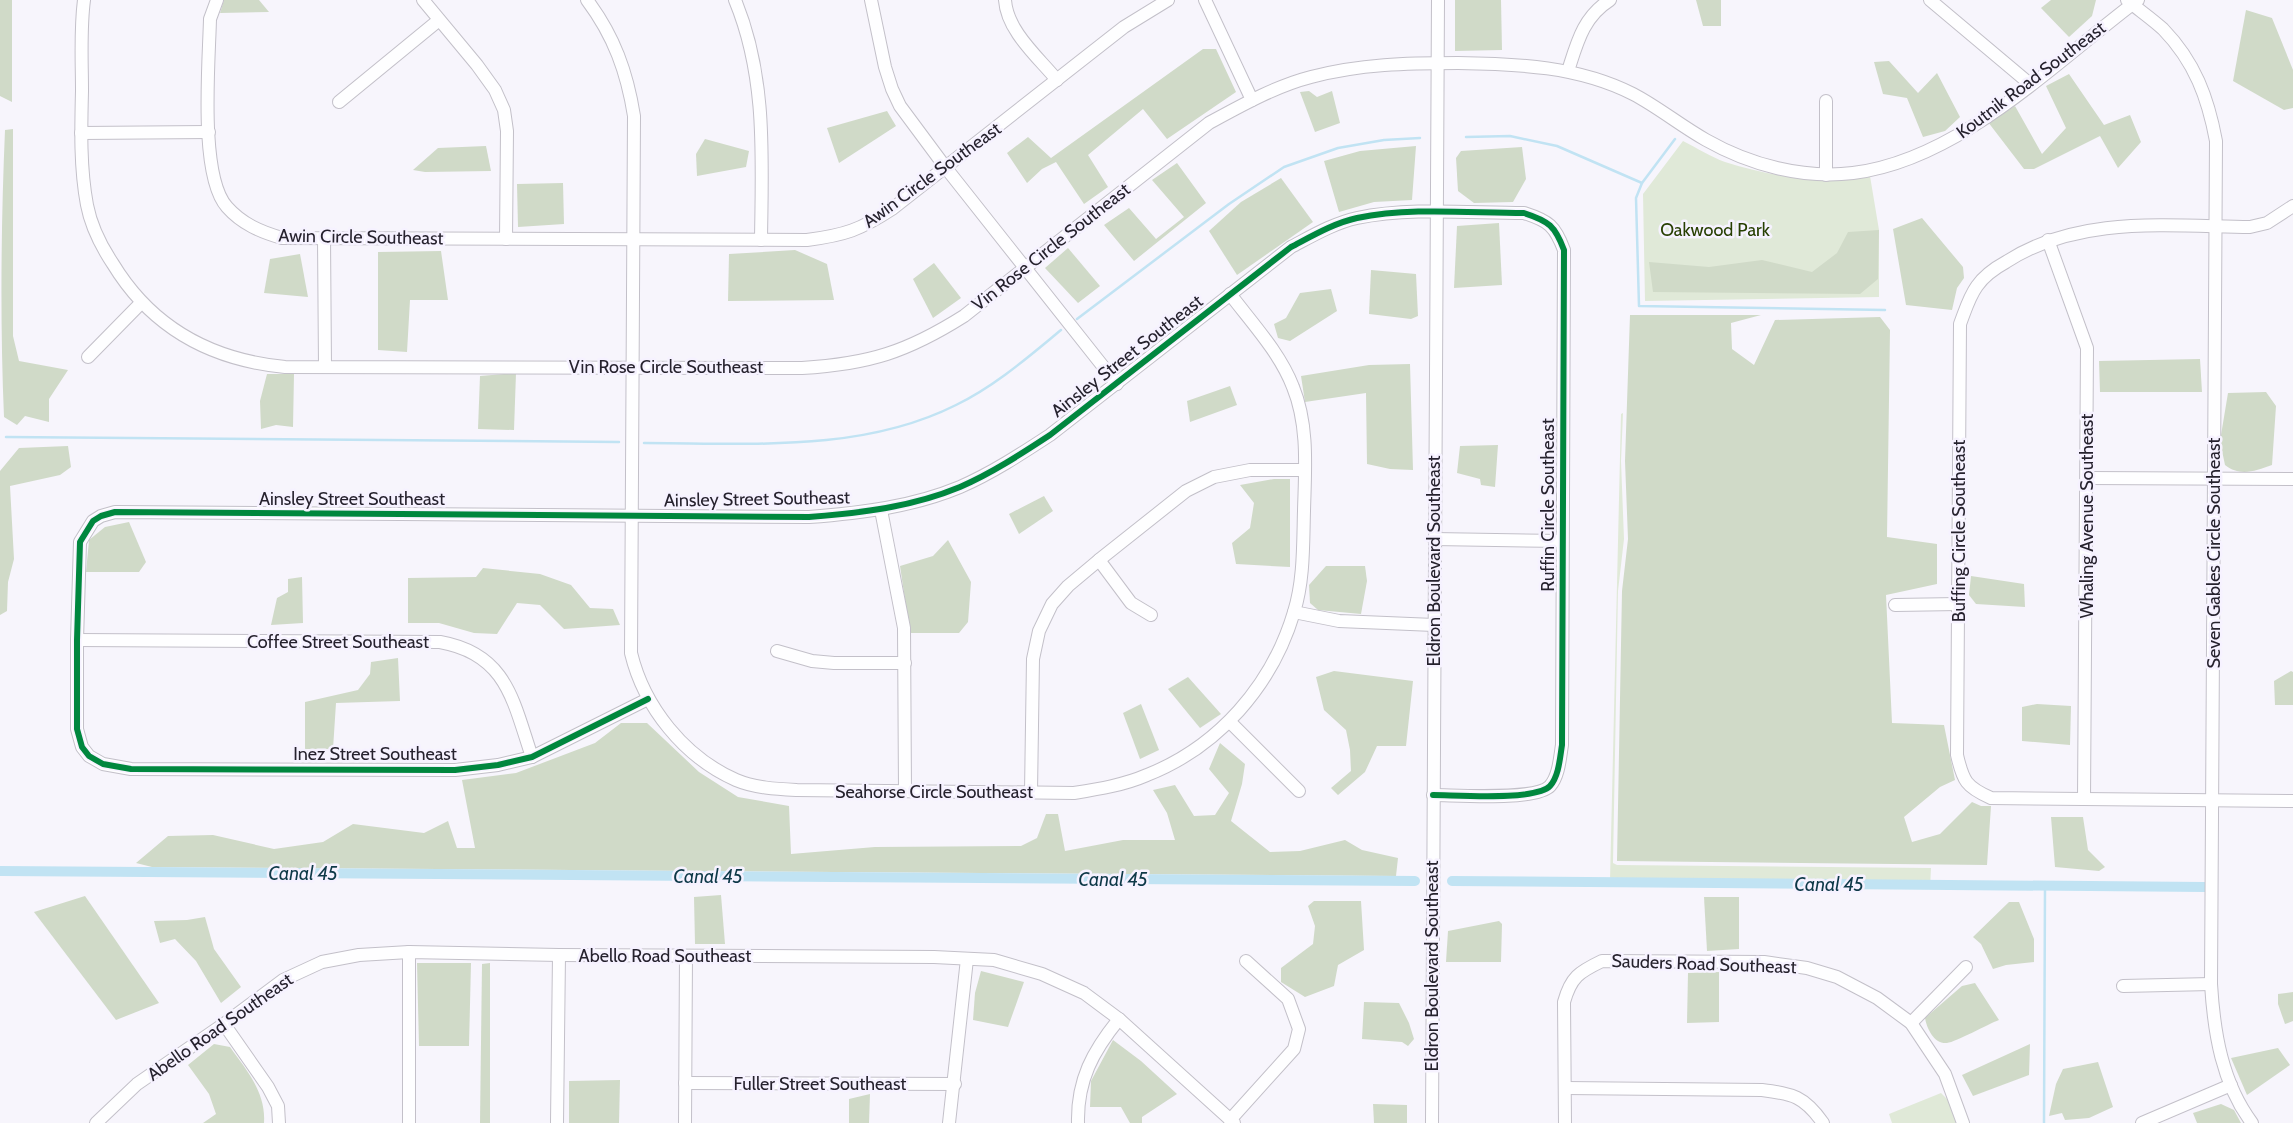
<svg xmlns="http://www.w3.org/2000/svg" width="2293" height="1123" font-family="Cabin,sans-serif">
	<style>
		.green { fill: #e0e9d8 }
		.forest { fill: #d0dac8 }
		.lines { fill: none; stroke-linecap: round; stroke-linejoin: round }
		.stream { stroke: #c1e3f3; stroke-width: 2.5 }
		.canal { stroke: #c1e3f3; stroke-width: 10 }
		.minor-casing { stroke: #c3c0c9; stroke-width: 14 }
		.minor { stroke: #fefeff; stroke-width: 12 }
		.cycleway-casing { stroke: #f6f2ff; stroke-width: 9 }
		.cycleway { stroke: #00873e; stroke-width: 6 }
		.labels { text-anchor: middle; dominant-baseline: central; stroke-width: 5; stroke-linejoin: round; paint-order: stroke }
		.street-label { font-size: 18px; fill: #26222e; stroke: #f6f2ff }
		.park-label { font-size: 18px; fill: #284003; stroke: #f6f2ff }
		.water-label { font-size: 19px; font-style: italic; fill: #0e3948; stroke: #f6f2ff }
	</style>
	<rect width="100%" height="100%" fill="#f7f5fc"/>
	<g class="green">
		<path d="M1683,141c14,7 28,16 42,21 45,14 99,24 145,14l9,54v67l-234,4 -2,-107z"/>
		<polygon points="1623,413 1621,461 1624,539 1618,591 1613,863 1617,865 1931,868 1930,889 1610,881 1621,414"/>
		<polygon points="1941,1093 1948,1100 1956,1123 1892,1123 1889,1114"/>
	</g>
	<g class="forest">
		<polygon points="0,0 12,0 12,102 0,96"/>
		<polygon points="224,0 259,0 269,12 220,13"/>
		<polygon points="1455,0 1501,0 1502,50 1455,51"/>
		<polygon points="1696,0 1721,0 1721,26 1703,26"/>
		<polygon points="2051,0 2096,0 2092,16 2069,37 2041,8"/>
		<polygon points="2246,10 2272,18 2293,70 2293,108 2284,110 2233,81"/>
		<polygon points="1203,49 1216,49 1236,92 1167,139 1143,109 1088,155 1108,187 1084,204 1056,162 1042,169 1027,183 1007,153 1028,137 1051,158"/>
		<polygon points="1889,61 1918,93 1937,73 1960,117 1945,131 1923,137 1907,98 1883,94 1874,62"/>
		<polygon points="2069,74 2104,125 2130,115 2141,142 2118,168 2100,136 2034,169 2024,169 1988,122 2015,106 2042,154 2066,128 2046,86"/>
		<polygon points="1309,91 1317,97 1332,91 1340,123 1315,132 1300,92"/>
		<polygon points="887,111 896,126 839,163 827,128"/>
		<path d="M13,129v207l6,25 49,9 -19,29v23l-24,-6 -8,9 -13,-8c-4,-95 -3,-192 1,-287z"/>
		<polygon points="705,139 749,151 746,167 697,176 696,154"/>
		<polygon points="486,146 491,171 425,172 413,170 438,148"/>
		<polygon points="1416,146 1412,200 1374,202 1339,212 1324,161 1360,151"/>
		<polygon points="1522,147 1526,179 1513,202 1474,203 1458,191 1456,158 1461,151"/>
		<polygon points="1177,163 1206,203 1134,261 1104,225 1129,208 1156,239 1184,217 1152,180"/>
		<polygon points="1281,178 1313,222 1237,275 1209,231 1241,202"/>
		<polygon points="563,183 564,224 518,227 517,184"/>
		<polygon points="1922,218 1963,267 1964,278 1957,288 1952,310 1906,305 1893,229"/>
		<polygon points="1499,223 1502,285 1454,288 1457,226"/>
		<polygon points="1879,230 1878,279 1860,294 1653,292 1649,262 1709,267 1762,260 1812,272 1837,253 1848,232"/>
		<polygon points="1068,248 1100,286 1078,303 1045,268"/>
		<polygon points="795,250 827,264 834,300 728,301 729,254"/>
		<polygon points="441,251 448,300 410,300 407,352 378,350 378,252"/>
		<polygon points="300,254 308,297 264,293 270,259"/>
		<polygon points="934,263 961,298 933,318 913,279"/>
		<polygon points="1371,270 1416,274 1418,316 1411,319 1369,314"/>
		<polygon points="1331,289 1337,311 1290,341 1278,338 1274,324 1286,318 1300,293"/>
		<polygon points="1630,315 1761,315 1731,323 1732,349 1754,365 1775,320 1880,317 1890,330 1887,537 1937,544 1937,584 1886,595 1892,723 1944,725 1955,780 1940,787 1904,817 1912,842 1940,834 1972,802 1981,806 1991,806 1987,865 1617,861 1622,591 1628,539 1625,461"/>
		<polygon points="2200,359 2202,392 2100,392 2099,361"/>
		<polygon points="1410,364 1413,470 1390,469 1367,464 1366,393 1305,402 1301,376 1369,365"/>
		<polygon points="516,373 514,430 478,429 480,376"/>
		<polygon points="267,374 294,374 293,427 276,425 261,429 260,401"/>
		<polygon points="1230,386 1237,405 1190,422 1187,401"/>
		<path d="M2266,392l10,14 -4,59c-17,6 -32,12 -47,0l-5,-24 8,-48z"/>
		<polygon points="1498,445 1495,487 1481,485 1480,479 1457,473 1460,446"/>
		<polygon points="68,446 71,467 60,475 10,486 14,559 8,582 7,611 0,615 0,471 19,448"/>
		<polygon points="1274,479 1290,479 1290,567 1236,564 1232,543 1250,528 1254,503 1240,485"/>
		<polygon points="1044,496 1053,511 1019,534 1009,514"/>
		<polygon points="129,522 146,562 139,572 86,572 89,540 105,527"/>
		<polygon points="948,540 971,582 968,622 959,633 910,633 900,566 933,556"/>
		<polygon points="1326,566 1365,566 1367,581 1361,614 1318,610 1310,603 1309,585"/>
		<polygon points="483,568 540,574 571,585 590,608 613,609 620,625 564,629 540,605 517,603 497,634 474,633 439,623 408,623 408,578 476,577"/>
		<polygon points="1971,576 2024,584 2025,607 1976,604 1969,595"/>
		<polygon points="302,577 303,623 271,625 277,598 288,592 288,579"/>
		<polygon points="398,658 400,701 336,703 333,749 305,749 305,702 358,690 370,674 371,662"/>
		<polygon points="1334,671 1413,681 1406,746 1377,746 1365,772 1338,795 1331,788 1351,771 1350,750 1346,730 1324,710 1316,677"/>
		<polygon points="2291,671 2293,672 2293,705 2275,705 2274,681"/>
		<polygon points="1188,677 1221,714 1200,728 1168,689"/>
		<polygon points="1141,704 1159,750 1140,759 1123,713"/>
		<polygon points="2037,704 2071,706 2070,745 2022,741 2022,707"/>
		<polygon points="621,723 647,723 699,772 738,797 789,806 791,854 875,847 1021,846 1037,838 1046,814 1058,814 1065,851 1123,840 1175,840 1167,813 1153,790 1175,785 1194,816 1215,815 1229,793 1209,769 1220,743 1245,764 1242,784 1231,821 1270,852 1300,851 1345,840 1362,850 1398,858 1396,876 152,867 136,863 168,836 213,835 274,849 323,842 353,824 424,833 448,821 457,848 475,848 462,780 516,773 595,743"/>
		<polygon points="2051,817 2083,817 2088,850 2105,867 2099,871 2055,867"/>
		<polygon points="721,895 725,944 695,944 694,897"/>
		<polygon points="85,896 159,1003 116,1020 34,912"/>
		<polygon points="1704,897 1739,897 1739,949 1707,951"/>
		<polygon points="1314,901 1361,901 1364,950 1338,965 1334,986 1305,997 1281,982 1281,968 1313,944 1315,926 1308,906"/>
		<polygon points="2009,902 2019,902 2034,939 2034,962 2006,965 1993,969 1981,944 1973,937"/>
		<polygon points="205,917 214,949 241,987 221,1003 196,961 175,939 160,943 154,921 187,920"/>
		<polygon points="1499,921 1502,924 1501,962 1446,962 1448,931"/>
		<polygon points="417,963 471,963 469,1046 419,1046"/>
		<polygon points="490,963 490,1123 480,1123 482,964"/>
		<polygon points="981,971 1024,982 1008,1027 973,1020 975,993"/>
		<polygon points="1719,972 1719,1022 1687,1023 1688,973"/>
		<path d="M1975,983l24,37c-11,4 -43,22 -52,23 -13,1 -20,-14 -22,-25l37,-32z"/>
		<polygon points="2293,992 2293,1021 2285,1024 2278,1004 2278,994"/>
		<polygon points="1364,1002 1399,1003 1409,1023 1414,1039 1408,1046 1402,1042 1362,1039"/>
		<polygon points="1113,1040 1141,1061 1177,1094 1142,1117 1142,1123 1130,1123 1121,1107 1090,1107 1091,1081"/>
		<path d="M214,1044l16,3c17,24 36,45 34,76h-61l13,-9 -7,-20 -21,-29z"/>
		<polygon points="2030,1044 2029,1075 1973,1096 1962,1075"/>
		<polygon points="2278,1048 2290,1065 2247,1095 2231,1058"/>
		<polygon points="2098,1062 2113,1107 2089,1118 2065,1120 2062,1113 2049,1116 2056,1084 2063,1069"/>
		<polygon points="620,1080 619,1123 569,1123 569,1081"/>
		<polygon points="870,1094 869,1123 849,1123 849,1099"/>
		<polygon points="1373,1104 1407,1105 1407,1123 1374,1123"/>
		<polygon points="2221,1104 2234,1110 2241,1123 2197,1123 2193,1113"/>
	</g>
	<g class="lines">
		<g class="stream">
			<polyline points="1466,137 1510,136 1557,146 1642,183"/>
			<polyline points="1675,139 1642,183 1636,198 1639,306 1885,310"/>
			<polyline points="1077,319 1229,204 1284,167 1338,148 1384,140 1420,138"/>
			<polyline points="6,437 619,442"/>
			<path d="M644,443c103,0 217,10 312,-38 39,-19 71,-47 105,-75"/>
			<polyline points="2044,1123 2045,885"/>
		</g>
		<g class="canal">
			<polyline points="0,871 1415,881"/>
			<polyline points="1452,881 2205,887"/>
		</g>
		<g class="minor-casing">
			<g id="minor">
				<path d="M84,0c-4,30 -2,61 -2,91 -1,38 -2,77 5,114 4,21 14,41 26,59 39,64 99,96 172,103l517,1c67,-4 105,-16 162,-52l245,-193c33,-18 67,-37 102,-46 49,-13 97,-14 147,-14 60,1 120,3 175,31 25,13 48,32 73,46 44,25 97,39 147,33 107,-13 202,-111 285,-173"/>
				<path d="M217,0l-7,19c-1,43 -11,157 17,188 15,17 34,25 55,31l525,2c38,-5 53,-10 85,-31l232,-182 44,-27"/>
				<polyline points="423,0 477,65 495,90 504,110 507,131 506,239"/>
				<path d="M587,0c27,36 40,72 47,116l-3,537c13,54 53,104 105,127 19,8 41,9 61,10l277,3c25,-4 50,-8 73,-18 71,-28 125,-89 147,-163 10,-32 9,-67 10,-101 1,-41 5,-85 -11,-124 -13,-34 -41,-64 -63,-93"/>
				<path d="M735,0c32,77 27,158 26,240"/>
				<polyline points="871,0 885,67 892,89 900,106 946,168 1117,384"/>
				<path d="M1005,0c2,31 33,57 52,80"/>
				<polyline points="1205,0 1252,100"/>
				<polyline points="1930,0 2030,84"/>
				<path d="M2127,0c12,10 25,19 36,29 32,33 45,69 53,112l-5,843c3,49 11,99 41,139"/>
				<path d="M1568,71c9,-28 15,-54 42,-71"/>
				<polyline points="1826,101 1826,175"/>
				<polyline points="339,102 439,20"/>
				<polyline points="81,133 209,132"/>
				<path d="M2293,206l-26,17 -17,4c-82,-1 -172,-12 -244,35 -11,6 -22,14 -29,24 -8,11 -12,25 -17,38l-3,431c6,26 9,32 34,43l302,3"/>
				<polyline points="324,238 325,367"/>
				<polyline points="2048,240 2087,348 2084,799"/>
				<polyline points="88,357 141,303"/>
				<polyline points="2088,478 2293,479"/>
				<polyline points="881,510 904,628 905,791"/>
				<polyline points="1434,539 1562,541"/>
				<polyline points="1099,560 1131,603 1151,615"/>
				<polyline points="1895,605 1958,604"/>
				<polyline points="1294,612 1339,621 1434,625"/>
				<path d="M77,640l363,2c67,12 73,59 92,115"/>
				<polyline points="777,651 812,661 834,663 905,663"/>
				<path d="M648,699l-116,58 -34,8 -43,5 -324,-1 -28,-5 -14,-8 -7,-9 -5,-18v-89l3,-98 13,-21 8,-5 14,-4 694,5c52,-4 103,-10 151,-30 32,-14 61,-33 90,-52l241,-188c21,-11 43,-24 66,-29 54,-11 112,-5 167,-5 25,8 31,13 40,37l-2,495c-2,12 -3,31 -12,41 -14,15 -94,9 -117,9"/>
				<polyline points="1230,722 1299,791"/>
				<polyline points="1031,792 1033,659 1039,631 1052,604 1068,586 1099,560 1186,491 1214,477 1250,470 1305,470"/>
				<polyline points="2123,986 2211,984"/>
				<polyline points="1911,1023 1966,967"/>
				<polyline points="224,1024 268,1087 278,1106 279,1123"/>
				<polyline points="685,1083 955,1084"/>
				<path d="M1566,1088l196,2c31,4 42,6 61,33"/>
				<polyline points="1230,1120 1294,1049 1299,1029 1288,999 1246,961"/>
				<polyline points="96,1123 137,1084 224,1024 283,980 322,962 359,955 409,952 559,955 934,957 994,960 1042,974 1084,993 1119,1019 1234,1123"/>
				<polyline points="409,1123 409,952"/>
				<polyline points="557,1123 559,955"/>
				<polyline points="685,1123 686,956"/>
				<polyline points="949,1123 967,959"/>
				<path d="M1078,1123c-1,-43 15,-72 41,-104"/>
				<polyline points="1432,1123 1438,0"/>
				<path d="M1565,1123l-1,-121c7,-25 15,-30 38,-41l162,1 43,6 30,9 40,21 34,25 34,51 18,49"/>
				<polyline points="2142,1123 2231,1085"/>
			</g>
		</g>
		<use href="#minor" class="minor"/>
		<g class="cycleway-casing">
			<path id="cycleway" d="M648,699l-116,58 -34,8 -43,5 -324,-1 -28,-5 -14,-8 -7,-9 -5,-18v-89l3,-98 13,-21 8,-5 14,-4 694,5c52,-4 103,-10 151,-30 32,-14 61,-33 90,-52l241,-188c21,-11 43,-24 66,-29 54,-11 112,-5 167,-5 25,8 31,13 40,37l-2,495c-2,12 -3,31 -12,41 -14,15 -94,9 -117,9"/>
		</g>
		<use href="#cycleway" class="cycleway"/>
	</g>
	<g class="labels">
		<g class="street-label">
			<text transform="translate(2031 80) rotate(-37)">Koutnik Road Southeast</text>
			<text transform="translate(932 175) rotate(-36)">Awin Circle Southeast</text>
			<text transform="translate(361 237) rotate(1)">Awin Circle Southeast</text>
			<text transform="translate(1051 247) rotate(-38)">Vin Rose Circle Southeast</text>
			<text transform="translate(1127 356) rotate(-38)">Ainsley Street Southeast</text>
			<text x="666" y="367">Vin Rose Circle Southeast</text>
			<text x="352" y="499">Ainsley Street Southeast</text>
			<text transform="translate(757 499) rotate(-1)">Ainsley Street Southeast</text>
			<text transform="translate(1548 505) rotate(-90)">Ruffin Circle Southeast</text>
			<text transform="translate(2087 516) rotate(-90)">Whaling Avenue Southeast</text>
			<text transform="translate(1959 531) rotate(-90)">Buffing Circle Southeast</text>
			<text transform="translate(2214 553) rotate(-90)">Seven Gables Circle Southeast</text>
			<text transform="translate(1434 561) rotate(-90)">Eldron Boulevard Southeast</text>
			<text x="338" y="642">Coffee Street Southeast</text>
			<text x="375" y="754">Inez Street Southeast</text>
			<text x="934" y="792">Seahorse Circle Southeast</text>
			<text x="665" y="956">Abello Road Southeast</text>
			<text transform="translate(1704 964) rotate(2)">Sauders Road Southeast</text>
			<text transform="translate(1432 966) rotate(-90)">Eldron Boulevard Southeast</text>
			<text transform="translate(220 1027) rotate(-35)">Abello Road Southeast</text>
			<text x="820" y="1084">Fuller Street Southeast</text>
		</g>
		<g class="park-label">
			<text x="1715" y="230">Oakwood Park</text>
		</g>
		<g class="water-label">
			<text x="303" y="873">Canal 45</text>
			<text x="708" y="876">Canal 45</text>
			<text x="1113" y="879">Canal 45</text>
			<text x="1829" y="884">Canal 45</text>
		</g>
	</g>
</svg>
